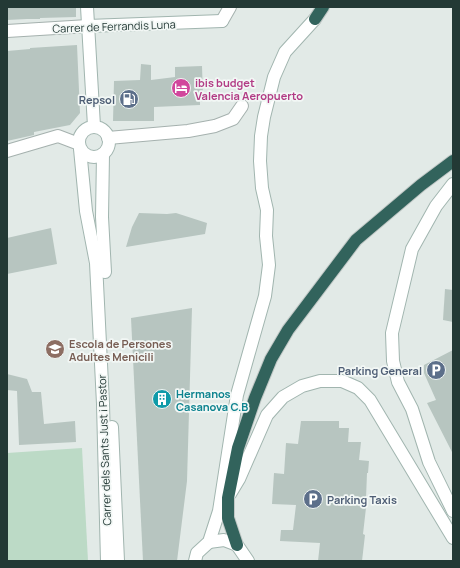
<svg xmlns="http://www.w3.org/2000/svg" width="460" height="568" font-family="Manrope,sans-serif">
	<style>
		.green { fill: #bcdac6 }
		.building { fill: #b7c5c0 }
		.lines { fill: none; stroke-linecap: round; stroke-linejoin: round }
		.street-casing { stroke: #a5b1ae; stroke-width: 14 }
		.secondary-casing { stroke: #a1b5af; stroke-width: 14 }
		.highway-casing { stroke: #c1c8c6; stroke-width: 14 }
		.street { stroke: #fff; stroke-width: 12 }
		.secondary { stroke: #fff; stroke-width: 12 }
		.highway { stroke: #32635c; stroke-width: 12 }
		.labels { text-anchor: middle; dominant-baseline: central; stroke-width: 3.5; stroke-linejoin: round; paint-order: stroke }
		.street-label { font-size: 11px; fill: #233935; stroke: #f2f7f5 }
		.hotel-label { font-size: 11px; font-weight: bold; fill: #b23c85; stroke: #f2f7f5; text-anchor: start }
		.service-label { font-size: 11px; font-weight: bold; fill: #4e5e75; stroke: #f2f7f5; text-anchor: end }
		.education-label { font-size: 11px; font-weight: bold; fill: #785e54; stroke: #f2f7f5; text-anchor: start }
		.culture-label { font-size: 11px; font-weight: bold; fill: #0d838f; stroke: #f2f7f5; text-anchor: start }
	</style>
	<rect width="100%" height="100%" fill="#e2eae7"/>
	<polygon class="green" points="82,448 88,561 7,561 7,453"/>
	<g class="building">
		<polygon points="7,7 76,7 76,17 40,18 40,19 27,19 7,20"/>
		<polygon points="77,45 80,113 70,125 34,132 34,135 7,141 7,51 30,49 30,48"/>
		<polygon points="141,64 151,65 151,80 175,77 175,67 202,66 203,96 200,96 200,105 154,107 154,121 113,121 114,81 140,80"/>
		<polygon points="139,213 167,214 176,213 207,223 205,234 126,247 132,227"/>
		<polygon points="51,228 57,264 7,274 7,238"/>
		<polygon points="445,289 453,290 453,322 443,320"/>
		<polygon points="192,308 187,481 177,561 143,561 131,318"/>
		<polygon points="453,350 453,454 427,403 436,400 424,373 424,365"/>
		<polygon points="7,374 27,379 32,392 41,392 44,424 75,421 76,442 19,445 17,391 7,390"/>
		<polygon points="301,421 339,421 339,428 349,428 348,442 361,442 359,460 369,461 368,473 367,473 366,499 367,499 363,534 365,535 362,561 318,561 320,543 280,541 281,530 293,530 296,505 272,504 274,473 284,474 286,443 298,444"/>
	</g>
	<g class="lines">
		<g class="street-casing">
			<g id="street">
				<polyline points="222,21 230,7"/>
				<polyline points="7,31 88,26"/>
				<polyline points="108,138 188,131 215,126 233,119 242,106"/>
				<polyline points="7,151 58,136 79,144"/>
			</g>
		</g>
		<g class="secondary-casing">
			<g id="secondary">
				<polyline points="87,7 94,126"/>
				<polyline points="88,26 222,21"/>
				<circle cx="94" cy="142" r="15"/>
				<polyline points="80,149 86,211 96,263 103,404 107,561"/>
				<polyline points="103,154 102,217 105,272"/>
				<polyline points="453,184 436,206 412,249 392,333 393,361 398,382 412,409 429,462 453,511"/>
				<polyline points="112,427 118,561"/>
				<polyline points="230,494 239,479 267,415 283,397 302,386 320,381 342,381 358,388 370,400 453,538"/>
				<polyline points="209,542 224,540 237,545 248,561"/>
				<polyline points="195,561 197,553 209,542 219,511 237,395 265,296 269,265 266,236 267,210 262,188 260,161 261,136 264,117 274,77 285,52 315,19"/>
			</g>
		</g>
		<g class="highway-casing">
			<g id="highway">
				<polyline points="315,19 323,7"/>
				<polyline points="237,545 228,518 228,498 238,448 255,398 271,359 288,330 356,240 421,185 453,161"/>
			</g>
		</g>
		<use href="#street" class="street"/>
		<use href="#secondary" class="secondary"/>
		<use href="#highway" class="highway"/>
	</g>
	<defs>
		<g id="hotel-disc" transform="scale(1)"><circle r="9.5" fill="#d1479c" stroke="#f2f7f5"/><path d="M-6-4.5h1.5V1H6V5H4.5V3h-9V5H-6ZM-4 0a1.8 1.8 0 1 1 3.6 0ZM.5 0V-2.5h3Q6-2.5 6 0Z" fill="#fff"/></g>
		<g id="fuel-disc" transform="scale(1)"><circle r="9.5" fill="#5c6f8a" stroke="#f2f7f5"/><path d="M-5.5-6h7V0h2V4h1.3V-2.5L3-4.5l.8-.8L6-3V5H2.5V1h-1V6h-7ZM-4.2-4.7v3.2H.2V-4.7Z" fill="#fff"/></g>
		<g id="school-disc" transform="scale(1)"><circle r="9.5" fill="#8d6e63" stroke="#f2f7f5"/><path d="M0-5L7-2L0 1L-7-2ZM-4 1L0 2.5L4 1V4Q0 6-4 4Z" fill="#fff"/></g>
		<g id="parking-disc" transform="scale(1)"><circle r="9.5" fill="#5c6f8a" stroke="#f2f7f5"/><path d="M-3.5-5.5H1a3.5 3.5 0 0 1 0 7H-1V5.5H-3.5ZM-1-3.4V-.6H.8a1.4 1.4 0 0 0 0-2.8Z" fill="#fff"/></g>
		<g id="building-disc" transform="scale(1)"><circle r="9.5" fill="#0f9aa8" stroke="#f2f7f5"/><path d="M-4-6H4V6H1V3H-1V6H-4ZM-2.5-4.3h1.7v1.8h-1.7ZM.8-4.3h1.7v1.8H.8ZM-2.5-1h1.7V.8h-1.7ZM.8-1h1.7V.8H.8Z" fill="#fff"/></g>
	</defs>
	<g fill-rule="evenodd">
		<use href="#hotel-disc" x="181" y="88"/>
		<use href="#fuel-disc" x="129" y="99"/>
		<use href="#school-disc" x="55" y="349"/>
		<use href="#parking-disc" x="436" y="370"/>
		<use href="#building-disc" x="162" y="399"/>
		<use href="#parking-disc" x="313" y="499"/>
	</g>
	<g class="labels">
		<g class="street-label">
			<text transform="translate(114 26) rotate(-2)">Carrer de Ferrandis Luna</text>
			<text transform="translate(104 450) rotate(-92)">Carrer dels Sants Just i Pastor</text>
		</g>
		<g class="hotel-label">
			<text x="195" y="82">ibis budget<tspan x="195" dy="13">Valencia Aeropuerto</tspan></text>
		</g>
		<g class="service-label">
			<text x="115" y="99">Repsol</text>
			<text x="422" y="370">Parking General</text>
			<text x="327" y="499" text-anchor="start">Parking Taxis</text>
		</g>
		<g class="education-label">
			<text x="69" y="343">Escola de Persones<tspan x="69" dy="13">Adultes Menicili</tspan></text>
		</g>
		<g class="culture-label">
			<text x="176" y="393">Hermanos<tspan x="176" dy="13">Casanova C.B</tspan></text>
		</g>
	</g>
	<rect width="460" height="568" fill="none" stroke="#233935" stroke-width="16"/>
</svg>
